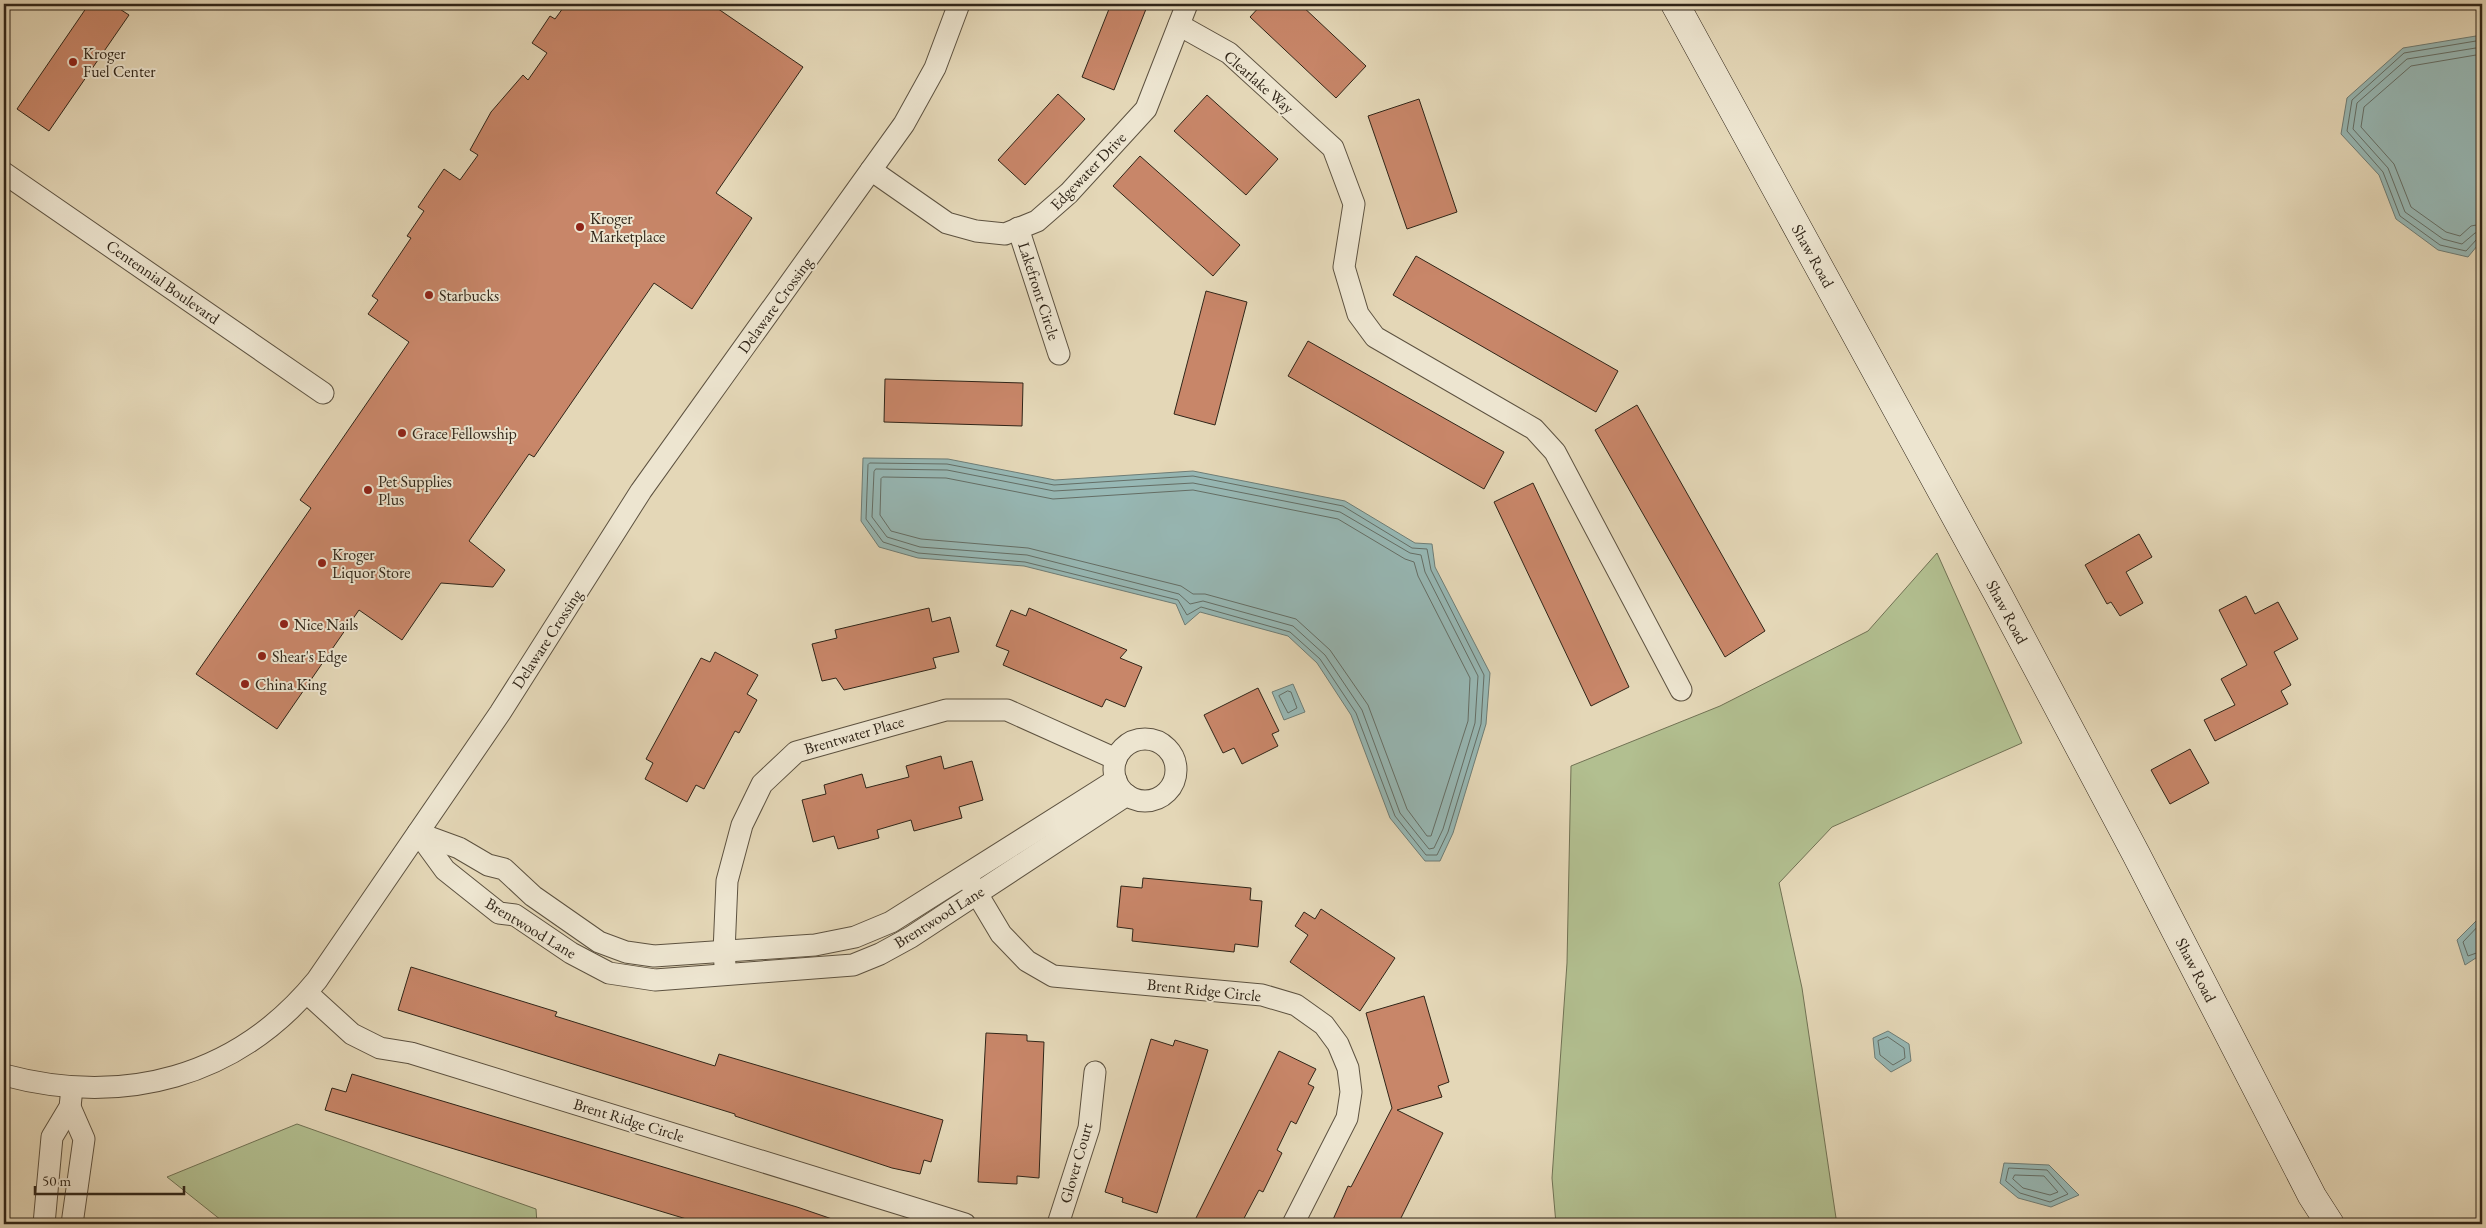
<svg xmlns="http://www.w3.org/2000/svg" width="2486" height="1228" font-family="'EB Garamond',serif">
	<style>
		.green { fill: #b2bf90; stroke: #717254 }
		.water { fill: #97b8b5; stroke: #6e7d76 }
		.lines { fill: none; stroke-linecap: round; stroke-linejoin: round }
		.shore { stroke: #646e66; stroke-width: 1 }
		.building { fill: #c88669; stroke: #302518 }
		.minor-casing { stroke: #5d5240; stroke-width: 23 }
		.secondary-casing { stroke: #302518; stroke-width: 29 }
		.minor { stroke: #ede5d0; stroke-width: 21 }
		.secondary { stroke: #ede5d0; stroke-width: 28 }
		.poi-dot { fill: #8f2418; stroke: #ede5d0; stroke-width: 2 }
		.labels { text-anchor: middle; dominant-baseline: central; stroke-width: 4; stroke-linejoin: round; paint-order: stroke }
		.poi-label { font-size: 16px; fill: #302518; stroke: #ede5d0; text-anchor: start }
		.street-label { font-size: 16px; fill: #302518; stroke: #ede5d0 }
	</style>
	<rect width="100%" height="100%" fill="#e4d7b7"/>
	<filter id="stains"><feTurbulence type="fractalNoise" baseFrequency=".004" numOctaves="4"/><feColorMatrix values="0 0 0 0 .2 0 0 0 0 .09 0 0 0 0 .02 0 0 0 .5 -.17"/></filter>
	<radialGradient id="worn" r=".72"><stop offset=".6" stop-color="#630" stop-opacity="0"/><stop offset="1" stop-color="#630" stop-opacity=".3"/></radialGradient>
	<g class="green">
		<polygon points="1937,553 2022,743 1832,827 1779,883 1802,988 1836,1218 1831,1224 1556,1224 1552,1178 1567,963 1571,766 1720,706 1868,631"/>
		<polygon points="297,1124 536,1209 537,1224 226,1224 167,1177"/>
	</g>
	<g class="water">
		<polygon points="2482,35 2482,240 2468,257 2438,250 2396,219 2379,175 2341,134 2347,98 2403,48"/>
		<polygon points="863,458 948,459 1055,480 1193,471 1345,501 1415,543 1432,544 1435,567 1490,673 1486,724 1453,833 1440,861 1425,861 1390,818 1351,715 1317,663 1288,636 1200,612 1185,625 1176,604 1024,566 918,558 879,547 861,521"/>
		<polygon points="1293,684 1305,712 1284,720 1272,692"/>
		<polygon points="2482,915 2482,954 2465,965 2457,940"/>
		<polygon points="1888,1031 1909,1044 1911,1061 1891,1072 1875,1058 1873,1038"/>
		<polygon points="2004,1163 2049,1165 2079,1195 2051,1207 2018,1198 2000,1183"/>
	</g>
	<g class="lines">
		<g class="shore">
			<polyline points="2482,40 2404,53 2352,100 2347,131 2383,172 2400,216 2440,245 2466,251 2477,239 2482,238"/>
			<polyline points="2482,47 2407,59 2357,103 2353,129 2388,168 2405,212 2443,239 2462,244 2475,233 2482,231"/>
			<polyline points="2482,54 2411,66 2364,107 2361,127 2394,164 2411,207 2446,232 2460,236 2471,226 2482,224"/>
			<polygon points="870,463 947,464 1054,485 1193,476 1343,506 1412,548 1427,549 1431,570 1484,675 1481,724 1448,832 1437,855 1426,855 1395,816 1356,713 1320,659 1290,632 1201,607 1187,615 1178,600 1025,562 918,553 883,542 866,519 868,465"/>
			<polygon points="876,469 947,470 1054,491 1193,483 1340,512 1410,553 1421,555 1425,572 1478,676 1475,723 1443,829 1434,848 1429,849 1400,813 1362,710 1325,655 1293,626 1203,601 1190,604 1179,594 1027,555 920,547 887,537 872,517 874,472"/>
			<polygon points="883,477 946,478 1053,499 1193,490 1338,519 1405,559 1414,562 1418,576 1470,678 1468,721 1431,836 1427,836 1407,809 1368,705 1330,650 1296,619 1205,594 1193,594 1181,586 1028,548 921,539 891,531 880,515 881,479"/>
			<polygon points="1288,691 1291,692 1297,708 1288,713 1279,696"/>
			<polyline points="2482,922 2463,942 2468,956 2482,951"/>
			<polygon points="1888,1037 1904,1048 1905,1058 1893,1065 1880,1055 1878,1041"/>
			<polygon points="2009,1168 2047,1170 2068,1194 2050,1202 2020,1193 2006,1181"/>
			<polygon points="2015,1175 2044,1176 2058,1192 2050,1195 2023,1188 2013,1179"/>
		</g>
	</g>
	<g class="building">
		<polygon points="89,4 112,4 129,15 49,131 17,109"/>
		<polygon points="566,4 711,4 803,67 716,193 752,218 692,309 654,283 534,457 529,454 469,541 505,570 493,587 441,583 402,640 359,610 277,729 196,674 311,508 300,500 409,342 368,314 378,300 372,296 411,238 407,236 424,211 418,207 444,169 460,180 478,155 470,150 491,112 523,75 528,80 547,53 532,43 550,16 555,19"/>
		<polygon points="1111,4 1148,4 1114,90 1082,77"/>
		<polygon points="1262,4 1300,4 1366,66 1336,98 1250,17"/>
		<polygon points="1058,94 1085,119 1025,185 998,160"/>
		<polygon points="1207,95 1278,159 1246,195 1174,131"/>
		<polygon points="1419,99 1457,212 1407,229 1368,116"/>
		<polygon points="1140,156 1240,245 1213,276 1113,186"/>
		<polygon points="1416,256 1618,371 1596,412 1393,295"/>
		<polygon points="1206,291 1247,302 1215,425 1174,414"/>
		<polygon points="1308,341 1504,452 1484,489 1288,376"/>
		<polygon points="885,379 1023,383 1022,426 884,422"/>
		<polygon points="1637,405 1765,631 1725,657 1595,430"/>
		<polygon points="1533,483 1629,687 1591,706 1494,502"/>
		<polygon points="2139,534 2152,557 2126,572 2143,603 2120,616 2111,602 2107,604 2085,565"/>
		<polygon points="2246,596 2255,614 2278,602 2298,639 2274,652 2291,685 2281,691 2288,704 2215,741 2204,720 2235,705 2221,679 2247,665 2219,610"/>
		<polygon points="929,608 932,622 950,617 959,652 933,658 936,668 844,690 836,678 822,681 812,644 837,638 835,630"/>
		<polygon points="1029,608 1127,650 1120,658 1142,667 1125,707 1106,699 1102,707 1003,665 1009,651 996,646 1011,610 1026,616"/>
		<polygon points="715,652 758,675 747,694 757,700 739,733 735,731 704,789 696,785 687,802 645,779 653,763 646,759 701,658 710,662"/>
		<polygon points="1258,688 1279,731 1272,734 1278,746 1242,764 1234,748 1223,753 1204,715"/>
		<polygon points="2190,749 2209,783 2170,804 2151,770"/>
		<polygon points="941,756 944,769 972,761 983,800 959,807 962,818 914,831 911,820 877,830 879,838 838,849 834,836 813,842 802,800 826,794 824,785 862,774 866,788 909,777 906,766"/>
		<polygon points="1143,878 1251,888 1250,900 1262,901 1258,947 1235,944 1234,952 1132,941 1133,929 1117,927 1121,886 1142,888"/>
		<polygon points="1321,909 1395,958 1360,1011 1290,962 1308,935 1295,926 1304,912 1315,919"/>
		<polygon points="411,967 557,1012 555,1016 715,1066 719,1054 943,1120 931,1162 924,1160 920,1174 892,1168 735,1116 735,1114 398,1010"/>
		<polygon points="1424,996 1449,1082 1438,1086 1442,1097 1397,1110 1443,1133 1398,1224 1331,1224 1348,1186 1351,1187 1392,1108 1366,1013"/>
		<polygon points="986,1033 1027,1035 1027,1041 1044,1042 1039,1178 1017,1176 1017,1184 978,1182"/>
		<polygon points="1151,1039 1173,1046 1175,1040 1208,1050 1157,1213 1122,1202 1123,1198 1105,1192"/>
		<polygon points="1279,1051 1316,1069 1308,1084 1314,1087 1296,1124 1291,1121 1277,1150 1282,1153 1263,1192 1259,1190 1241,1224 1204,1224 1195,1220"/>
		<polygon points="352,1074 797,1207 838,1221 837,1224 703,1224 325,1110 332,1088 346,1092"/>
	</g>
	<g class="lines">
		<g class="minor-casing">
			<g id="minor">
				<polyline points="1179,25 1229,53 1333,148 1354,204 1344,267 1358,314 1375,337 1534,429 1555,452 1681,690"/>
				<polyline points="871,170 947,223 976,231 1005,234 1037,221 1069,193 1146,109 1187,4"/>
				<polyline points="4,173 323,393"/>
				<polyline points="1018,228 1059,354"/>
				<circle cx="1145" cy="770" r="31"/>
				<polyline points="418,833 445,870 499,913 515,915 571,953 609,973 655,980 853,965 880,954 911,937 1127,795"/>
				<polyline points="418,833 459,848 488,865 504,869 533,896 599,942 626,952 654,956 815,945 855,937 891,922 1116,780"/>
				<polyline points="970,882 1001,934 1027,961 1053,976 1262,995 1296,1005 1324,1025 1338,1044 1348,1068 1351,1092 1347,1118 1293,1224"/>
				<polyline points="725,965 724,952 727,881 742,825 762,784 796,752 946,710 1007,710 1116,759"/>
				<polyline points="307,993 352,1034 380,1048 411,1053 965,1224"/>
				<path d="M4,1075c119,32 233,3 313,-95l183,-267 141,-222 263,-367 31,-56 24,-64"/>
				<polyline points="70,1107 84,1139 72,1224"/>
				<polyline points="44,1224 52,1137 70,1107 72,1088"/>
				<polyline points="1058,1224 1089,1128 1095,1072"/>
			</g>
		</g>
		<g class="secondary-casing">
			<polyline id="secondary" points="1675,4 1999,596 2136,854 2312,1196 2330,1224"/>
		</g>
		<use href="#minor" class="minor"/>
		<use href="#secondary" class="secondary"/>
	</g>
	<g class="poi-dot">
		<circle cx="73" cy="62" r="5"/>
		<circle cx="580" cy="227" r="5"/>
		<circle cx="429" cy="295" r="5"/>
		<circle cx="402" cy="433" r="5"/>
		<circle cx="368" cy="490" r="5"/>
		<circle cx="322" cy="563" r="5"/>
		<circle cx="284" cy="624" r="5"/>
		<circle cx="262" cy="656" r="5"/>
		<circle cx="245" cy="684" r="5"/>
	</g>
	<g class="labels">
		<g class="poi-label">
			<text x="83" y="53">Kroger<tspan x="83" dy="18">Fuel Center</tspan></text>
			<text x="590" y="218">Kroger<tspan x="590" dy="18">Marketplace</tspan></text>
			<text x="439" y="295">Starbucks</text>
			<text x="412" y="433">Grace Fellowship</text>
			<text x="378" y="481">Pet Supplies<tspan x="378" dy="18">Plus</tspan></text>
			<text x="332" y="554">Kroger<tspan x="332" dy="18">Liquor Store</tspan></text>
			<text x="294" y="624">Nice Nails</text>
			<text x="272" y="656">Shear's Edge</text>
			<text x="255" y="684">China King</text>
		</g>
		<g class="street-label">
			<text transform="translate(1259 82) rotate(41)">Clearlake Way</text>
			<text transform="translate(1088 171) rotate(-46)">Edgewater Drive</text>
			<text transform="translate(1813 256) rotate(61)">Shaw Road</text>
			<text transform="translate(163 282) rotate(35)">Centennial Boulevard</text>
			<text transform="translate(1039 291) rotate(72)">Lakefront Circle</text>
			<text transform="translate(775 305) rotate(-54)">Delaware Crossing</text>
			<text transform="translate(2007 612) rotate(62)">Shaw Road</text>
			<text transform="translate(547 639) rotate(-57)">Delaware Crossing</text>
			<text transform="translate(854 735) rotate(-16)">Brentwater Place</text>
			<text transform="translate(939 917) rotate(-32)">Brentwood Lane</text>
			<text transform="translate(531 928) rotate(31)">Brentwood Lane</text>
			<text transform="translate(2196 970) rotate(63)">Shaw Road</text>
			<text transform="translate(1204 990) rotate(6)">Brent Ridge Circle</text>
			<text transform="translate(629 1120) rotate(17)">Brent Ridge Circle</text>
			<text transform="translate(1076 1163) rotate(-74)">Glover Court</text>
		</g>
	</g>
	<rect width="2486" height="1228" fill="none" stroke="#e4d7b7" stroke-width="20"/>
	<rect x="5" y="5" width="2476" height="1218" fill="none" stroke="#302518" stroke-width="2.5"/>
	<rect x="10" y="10" width="2466" height="1208" fill="none" stroke="#302518"/>
	<path d="M35 1186v8h149v-8" fill="none" stroke="#302518" stroke-width="2.5"/>
	<text x="42" y="1186" font-size="15" fill="#302518" stroke="#ede5d0" stroke-width="4" paint-order="stroke">50 m</text>
	<rect width="100%" height="100%" filter="url(#stains)"/>
	<rect width="100%" height="100%" fill="url(#worn)"/>
</svg>
